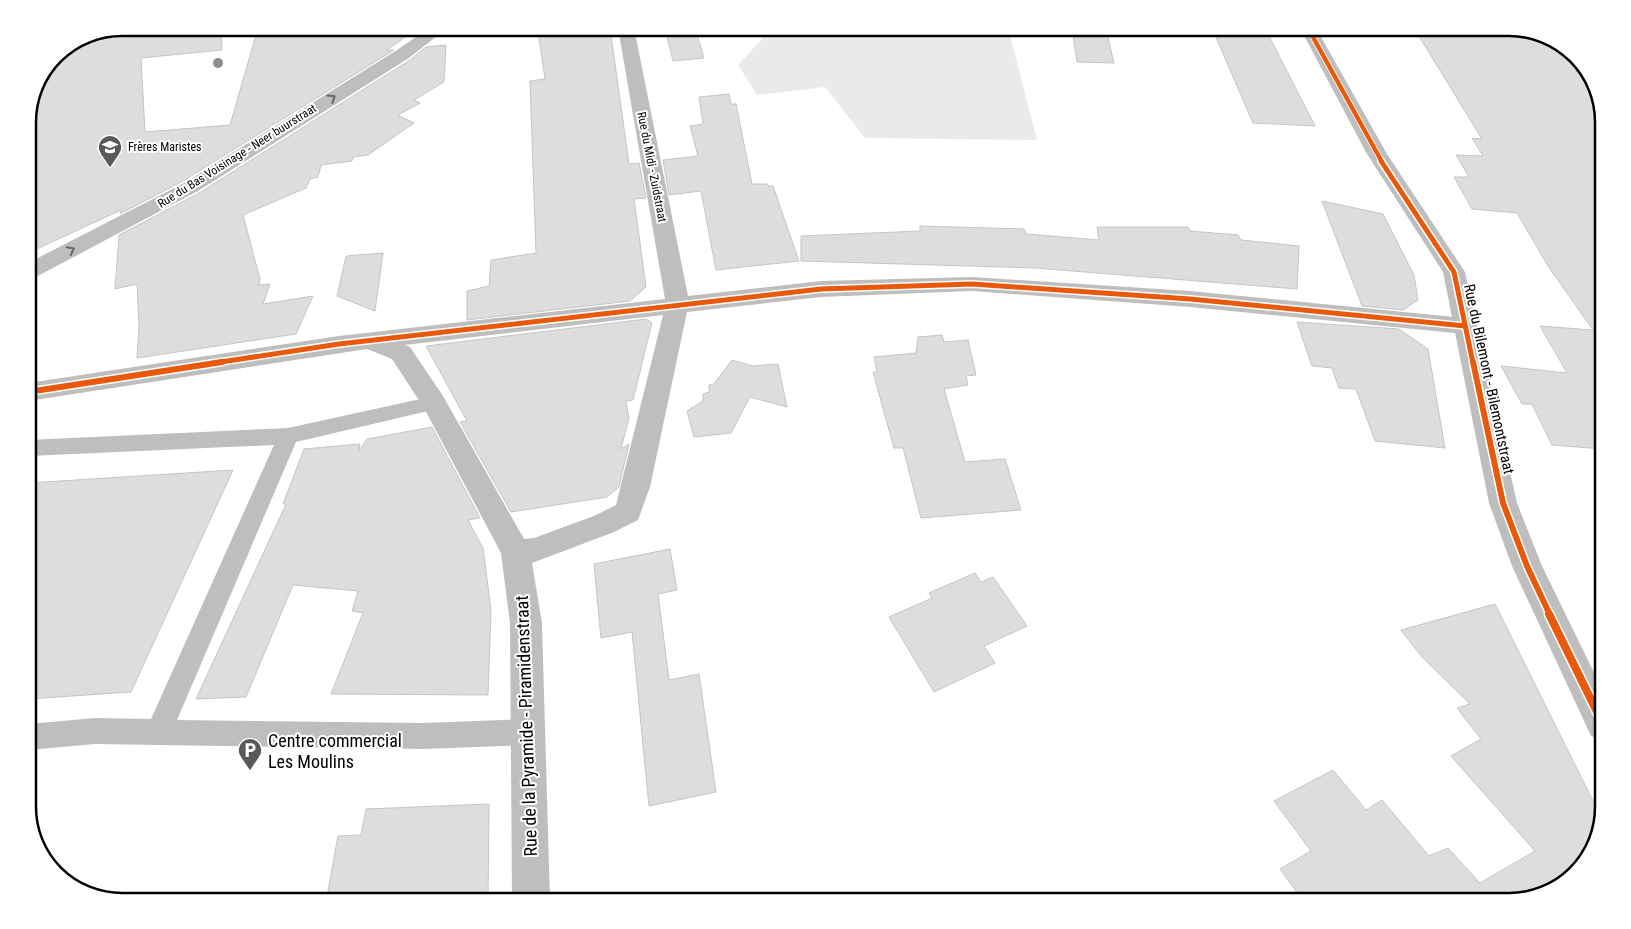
<svg xmlns="http://www.w3.org/2000/svg" width="1631" height="929" font-family="'Roboto Condensed',sans-serif">
	<style>
		.green { fill: #eaeaea }
		.building { fill: #ddd; stroke: #c5c5c5 }
		.lines { fill: none; stroke-linecap: round; stroke-linejoin: round }
		.service { fill: #bebebe; fill-rule: evenodd }
		.minor { fill: #bebebe; fill-rule: evenodd }
		.tertiary { fill: #bebebe; fill-rule: evenodd }
		.cycleway-far3-casing { stroke: #fff; stroke-width: 6 }
		.cycleway-far2-casing { stroke: #fff; stroke-width: 8 }
		.cycleway-far1-casing { stroke: #fff; stroke-width: 9 }
		.cycleway-casing { stroke: #fff; stroke-width: 11 }
		.cycleway-far3 { stroke: #e8590c; stroke-width: 4.5 }
		.cycleway-far2 { stroke: #e8590c; stroke-width: 5 }
		.cycleway-far1 { stroke: #e8590c; stroke-width: 6 }
		.cycleway { stroke: #e8590c; stroke-width: 8 }
		.tree { fill: #8d8d8d }
		.oneway { stroke: #686868 }
		.labels { text-anchor: middle; dominant-baseline: central; stroke-width: 4; stroke-linejoin: round; paint-order: stroke }
		.far-poi-label { font-size: 12px; fill: #000; stroke: #fff; text-anchor: start }
		.far-street-label { font-size: 12px; fill: #000; stroke: #fff }
		.street-label { font-size: 15px; fill: #000; stroke: #fff }
		.near-street-label { font-size: 18px; fill: #000; stroke: #fff }
		.near-poi-label { font-size: 18px; fill: #000; stroke: #fff; text-anchor: start }
		.rim { fill: none; stroke: #000; stroke-width: 2.5 }
	</style>
	<rect width="100%" height="100%" fill="#fff"/>
	<polygon class="green" points="772,28 1008,28 1037,140 865,138 825,87 757,95 738,65"/>
	<g class="building">
		<polygon points="122,28 221,28 222,50 141,58 145,132 230,125 258,28 418,28 387,50 394,50 183,181 120,214 121,210 28,253 28,116 55,55 86,35"/>
		<polygon points="548,28 610,28 629,164 639,163 646,198 634,199 646,287 630,301 467,320 467,291 489,286 491,260 536,253 530,81 545,79 538,31 548,30"/>
		<polygon points="665,28 695,28 704,58 673,61"/>
		<polygon points="1072,28 1106,29 1114,63 1077,62"/>
		<polygon points="1212,28 1265,28 1315,126 1253,123"/>
		<polygon points="1414,28 1509,28 1556,40 1588,70 1603,116 1603,449 1552,445 1532,404 1522,404 1501,366 1567,373 1540,326 1593,330 1548,266 1517,213 1472,209 1454,177 1469,177 1456,155 1483,156 1472,138 1482,139"/>
		<polygon points="446,45 444,82 414,100 420,103 398,115 414,123 368,155 353,157 352,161 321,165 318,177 310,179 306,188 243,215 260,279 259,285 270,284 263,304 313,296 296,334 137,358 139,328 137,284 115,289 119,235 199,193 410,60 426,47"/>
		<polygon points="729,94 731,104 736,104 752,184 767,184 769,186 773,186 799,261 716,270 701,191 669,195 663,160 698,156 690,126 703,124 699,97"/>
		<polygon points="1322,201 1383,214 1414,275 1418,300 1403,310 1362,306"/>
		<polygon points="920,226 1024,229 1026,234 1099,240 1097,227 1188,227 1190,231 1238,235 1241,240 1299,246 1297,289 1035,268 801,261 801,236 920,231"/>
		<polygon points="383,253 375,311 337,296 346,256"/>
		<polygon points="646,319 652,323 633,400 626,401 629,418 621,449 629,444 619,487 607,497 511,512 460,422 467,421 426,346"/>
		<polygon points="1297,322 1399,329 1428,349 1445,448 1375,441 1356,389 1339,388 1332,368 1312,366"/>
		<polygon points="942,335 944,342 968,340 976,375 966,376 968,385 944,389 965,462 1005,459 1021,510 921,518 903,448 894,448 873,372 877,372 874,357 916,353 918,337"/>
		<polygon points="732,360 753,366 778,364 787,407 750,397 731,433 694,437 687,411 703,401 703,394 709,392 709,385 714,384"/>
		<polygon points="432,427 480,518 468,520 483,548 491,610 488,695 331,694 363,613 352,611 358,591 293,585 246,697 196,699 286,504 283,504 304,449 360,444 359,451 367,439"/>
		<polygon points="233,470 131,692 28,699 28,483"/>
		<polygon points="670,549 677,590 658,594 669,680 699,674 716,792 649,806 632,632 601,638 594,564"/>
		<polygon points="975,573 981,582 993,577 1027,626 984,646 995,663 934,692 889,617 932,598 929,593"/>
		<polygon points="1495,604 1601,817 1591,854 1557,889 1509,902 1304,902 1280,869 1311,851 1274,801 1333,770 1366,810 1382,800 1429,856 1448,848 1480,883 1535,851 1451,756 1481,739 1457,708 1470,704 1422,657 1401,630"/>
		<polygon points="489,804 488,902 326,902 338,836 361,835 366,809"/>
	</g>
	<g class="lines">
		<polygon class="service" points="434,396 441,398 444,403 441,408 296,442 177,720 422,723 527,719 536,723 540,732 536,741 527,745 422,749 95,744 28,750 28,724 95,718 151,719 274,445 28,456 28,440 288,428"/>
		<g class="minor">
			<polygon points="429,28 447,28 409,58 198,191 36,277 28,279 28,263 184,183 397,50"/>
			<path d="M618,28h16l54,268 133,-15 151,-4 218,14 275,27 9,2 3,6 -3,6 -9,2 -275,-27 -218,-16 -151,6 -134,15 -37,175 -12,33 -24,12 -82,31 10,60 8,278h-38l-2,-278 -9,-70 -77,-145 -32,-49 -25,-10 -339,52v-18l311,-47 326,-37zM663,315l-47,190 -22,11 -60,22 -10,1 -81,-143 -33,-49 -5,-2z"/>
		</g>
		<polygon class="tertiary" points="1300,28 1316,28 1387,154 1465,272 1517,503 1542,566 1603,691 1603,740 1591,736 1512,566 1489,503 1443,272 1367,154"/>
		<g class="cycleway-far3-casing">
			<polyline id="cycleway-far3" points="1308,28 1382,162"/>
		</g>
		<g class="cycleway-far2-casing">
			<g id="cycleway-far2">
				<polyline points="1381,161 1454,272 1473,363"/>
				<polyline points="214,363 339,344 821,289 972,284 1190,299 1465,326"/>
			</g>
		</g>
		<g class="cycleway-far1-casing">
			<g id="cycleway-far1">
				<polyline points="1473,362 1503,503 1527,566 1550,615"/>
				<polyline points="28,392 222,362"/>
			</g>
		</g>
		<g class="cycleway-casing">
			<polyline id="cycleway" points="1549,614 1603,724"/>
		</g>
		<use href="#cycleway-far3" class="cycleway-far3"/>
		<use href="#cycleway-far2" class="cycleway-far2"/>
		<use href="#cycleway-far1" class="cycleway-far1"/>
		<use href="#cycleway" class="cycleway"/>
	</g>
	<circle class="tree" cx="218" cy="63" r="5"/>
	<defs><path id="oneway-chevron" d="M-2-3.5L2.5 0L-2 3.5" fill="none" stroke-width="1.6" stroke-linecap="round" stroke-linejoin="round" transform="scale(1.25)"/></defs>
	<g class="oneway">
		<use href="#oneway-chevron" transform="translate(332 98) rotate(-32)"/>
		<use href="#oneway-chevron" transform="translate(71 250) rotate(-27)"/>
	</g>
	<defs>
		<g id="school-pin" transform="scale(1.25)"><path d="M0 17L-7.5 6A9.5 9.5 0 1 1 7.5 6Z" fill="#595959" stroke="#fff"/><path d="M0-5L7-2L0 1L-7-2ZM-4 1L0 2.5L4 1V4Q0 6-4 4Z" fill="#fff"/></g>
		<g id="parking-pin" transform="scale(1.25)"><path d="M0 17L-7.5 6A9.5 9.5 0 1 1 7.5 6Z" fill="#595959" stroke="#fff"/><path d="M-3.5-5.5H1a3.5 3.5 0 0 1 0 7H-1V5.5H-3.5ZM-1-3.4V-.6H.8a1.4 1.4 0 0 0 0-2.8Z" fill="#fff"/></g>
	</defs>
	<g fill-rule="evenodd">
		<use href="#school-pin" x="110" y="147"/>
		<use href="#parking-pin" x="250" y="750"/>
	</g>
	<g class="labels">
		<g class="far-poi-label">
			<text x="128" y="147">Frères Maristes</text>
		</g>
		<g class="far-street-label">
			<text transform="translate(237 156) rotate(-32)">Rue du Bas Voisinage - Neer buurstraat</text>
			<text transform="translate(652 167) rotate(79)">Rue du Midi - Zuidstraat</text>
		</g>
		<g class="street-label">
			<text transform="translate(1489 379) rotate(78)">Rue du Bilemont - Bilemontstraat</text>
		</g>
		<g class="near-street-label">
			<text transform="translate(526 726) rotate(-92)">Rue de la Pyramide - Piramidenstraat</text>
		</g>
		<g class="near-poi-label">
			<text x="268" y="740">Centre commercial<tspan x="268" dy="21">Les Moulins</tspan></text>
		</g>
	</g>
	<path d="M0 0H1631V929H0ZM122 36H1509A86 86 0 0 1 1595 122V807A86 86 0 0 1 1509 893H122A86 86 0 0 1 36 807V122A86 86 0 0 1 122 36Z" fill="#fff" fill-rule="evenodd"/>
	<path class="rim" d="M122 36H1509A86 86 0 0 1 1595 122V807A86 86 0 0 1 1509 893H122A86 86 0 0 1 36 807V122A86 86 0 0 1 122 36Z"/>
</svg>
